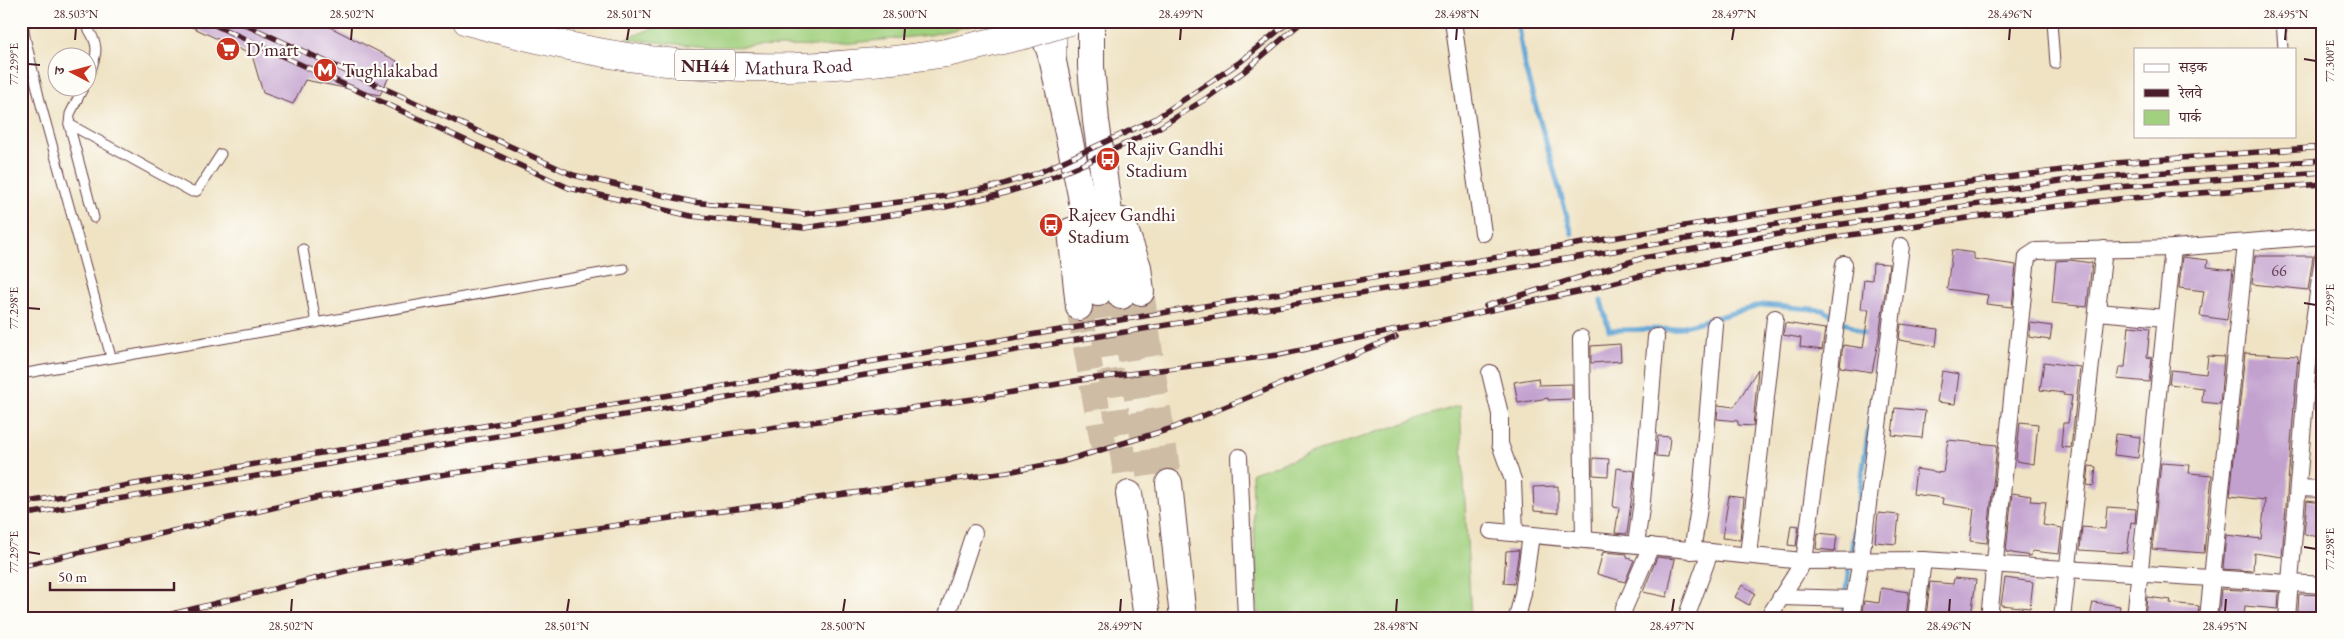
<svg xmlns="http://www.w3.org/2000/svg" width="2344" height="639" font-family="'EB Garamond','Noto Serif Devanagari',serif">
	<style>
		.green { fill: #a1d07e; stroke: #767854 }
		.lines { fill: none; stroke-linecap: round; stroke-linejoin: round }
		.stream { stroke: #5da3d3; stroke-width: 5 }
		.building { fill: #c3a1cf }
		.primary-tunnel { stroke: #cebca5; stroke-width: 26; stroke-dasharray: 26 13; stroke-linecap: butt }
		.service-casing { stroke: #633c42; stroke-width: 11 }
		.minor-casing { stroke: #633c42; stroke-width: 18 }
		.primary-casing { stroke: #633c42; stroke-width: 28 }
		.trunk-casing { stroke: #633c42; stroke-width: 29 }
		.service { stroke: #fff; stroke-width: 9 }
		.minor { stroke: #fff; stroke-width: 16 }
		.primary { stroke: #fff; stroke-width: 26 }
		.trunk { stroke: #fff; stroke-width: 28 }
		.rail-casing { stroke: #4a1f2b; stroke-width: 5.5 }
		.rail { stroke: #fdfcf7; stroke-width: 4; stroke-dasharray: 11; stroke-linecap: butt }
		.trunk-bridge-casing { stroke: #633c42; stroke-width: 29; stroke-linecap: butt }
		.trunk-bridge { stroke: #fff; stroke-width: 28 }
		.ticks { fill: none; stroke: #4a1f2b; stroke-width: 2 }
		.labels { text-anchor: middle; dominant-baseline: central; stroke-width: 4.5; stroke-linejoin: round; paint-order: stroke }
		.number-label { font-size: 16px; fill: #684054 }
		.shield { fill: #fdfcf7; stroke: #806168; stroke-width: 1 }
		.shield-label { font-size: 18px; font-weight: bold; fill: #4a1f2b }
		.poi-label { font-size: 19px; fill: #4a1f2b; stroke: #fdfcf7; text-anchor: start }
		.street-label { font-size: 19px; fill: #4a1f2b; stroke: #fdfcf7 }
		.neatline { fill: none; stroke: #4a1f2b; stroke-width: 2 }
		.ticks-label { font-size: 12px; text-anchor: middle; fill: #4a1f2b }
	</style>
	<rect width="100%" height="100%" fill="#fdfcf7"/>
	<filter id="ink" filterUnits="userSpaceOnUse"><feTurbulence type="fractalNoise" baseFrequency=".02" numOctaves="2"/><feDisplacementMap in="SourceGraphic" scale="10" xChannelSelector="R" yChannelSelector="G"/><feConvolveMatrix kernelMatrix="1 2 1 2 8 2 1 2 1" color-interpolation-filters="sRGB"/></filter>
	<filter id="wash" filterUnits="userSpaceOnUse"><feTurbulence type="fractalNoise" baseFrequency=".0096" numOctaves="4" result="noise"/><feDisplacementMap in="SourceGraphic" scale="20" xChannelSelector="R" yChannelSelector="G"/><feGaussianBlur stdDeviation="1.12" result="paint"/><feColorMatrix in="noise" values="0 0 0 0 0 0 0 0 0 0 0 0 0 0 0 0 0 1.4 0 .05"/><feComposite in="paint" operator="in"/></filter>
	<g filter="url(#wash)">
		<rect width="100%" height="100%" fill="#efe3c4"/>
		<g class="green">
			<polygon points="672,21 992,21 930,35 822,46 707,47 625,39"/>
			<polygon points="1460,405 1471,618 1258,618 1252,473"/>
		</g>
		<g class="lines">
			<g class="stream">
				<polyline points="1517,21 1525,68 1572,234"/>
				<polyline points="1601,301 1609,330 1673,329 1763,305 1823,310 1881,343 1881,347"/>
				<polyline points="1842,618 1873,398"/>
			</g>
		</g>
		<g id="blocks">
			<g class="building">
				<polygon points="179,21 318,21 397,61 380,95 305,80 293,104 263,93 252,55"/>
				<polygon points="1952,250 1974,253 1974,259 2016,265 2012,307 1986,304 1988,295 1947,289"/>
				<polygon points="2255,256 2313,256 2308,290 2252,284"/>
				<polygon points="2182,257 2208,260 2207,267 2233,270 2227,320 2200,316 2204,291 2179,288"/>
				<polygon points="2070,260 2092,263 2087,307 2052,303 2056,261"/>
				<polygon points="1873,263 1889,264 1879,337 1872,372 1840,367 1843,345 1863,348 1869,309 1861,309 1864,279 1872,280"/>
				<polygon points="1785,323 1825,329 1822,350 1800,347 1801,338 1783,335"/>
				<polygon points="2030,323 2052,326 2050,340 2029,337"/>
				<polygon points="1901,324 1938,329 1936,346 1899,340"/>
				<polygon points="2129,326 2150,328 2147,357 2152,358 2149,382 2117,379 2119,367 2125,367"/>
				<polygon points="1620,344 1621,361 1591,363 1591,346"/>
				<polygon points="2245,353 2298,356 2282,557 2254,553 2253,571 2223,569 2226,535 2261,539 2265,500 2230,496"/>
				<polygon points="2208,356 2224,357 2220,404 2202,402 2203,388 2169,384 2171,370 2206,374"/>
				<polygon points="2044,362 2080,367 2071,448 2061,447 2063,423 2068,423 2072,396 2063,395 2064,393 2040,390"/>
				<polygon points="1758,369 1753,426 1738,425 1738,421 1717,419 1718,405 1734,407"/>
				<polygon points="1942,371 1959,374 1955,404 1937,402"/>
				<polygon points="1538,378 1539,385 1572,384 1572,399 1548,400 1548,398 1518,403 1514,382"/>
				<polygon points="1895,408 1925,411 1922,438 1892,435"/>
				<polygon points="2020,422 2038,424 2034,464 2016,461"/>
				<polygon points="2116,434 2140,437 2138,458 2114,455"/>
				<polygon points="1658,436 1670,437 1668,457 1656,456"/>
				<polygon points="1948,440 1997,445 1987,543 1970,541 1974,509 1942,504 1943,498 1913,494 1916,469 1943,473"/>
				<polygon points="1593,458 1609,459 1608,476 1593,475"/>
				<polygon points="2161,463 2190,465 2189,473 2212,475 2204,553 2152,549"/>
				<polygon points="2089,466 2096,467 2094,486 2087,485"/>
				<polygon points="1617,468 1635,471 1627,534 1615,533 1619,508 1613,507"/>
				<polygon points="1558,486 1558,513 1534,511 1533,487"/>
				<polygon points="2012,493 2031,496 2030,501 2046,502 2043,525 2062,528 2059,554 2032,551 2031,556 2006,552"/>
				<polygon points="1729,496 1744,498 1740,540 1722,538"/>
				<polygon points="2307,501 2323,503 2323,536 2304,534"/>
				<polygon points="2107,507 2136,509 2135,523 2131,522 2127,553 2080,550 2082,527 2105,529"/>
				<polygon points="1878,513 1899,515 1896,544 1875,542"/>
				<polygon points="1791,525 1799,526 1796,546 1788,545"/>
				<polygon points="1818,533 1837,535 1835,551 1816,549"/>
				<polygon points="1519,550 1514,584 1504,583 1506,551"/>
				<polygon points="1603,552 1627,554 1627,558 1634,560 1625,582 1597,574"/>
				<polygon points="1657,557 1675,559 1667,597 1643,592"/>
				<polygon points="1954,578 1976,580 1971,616 1951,614 1950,618 1926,618 1930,582 1953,584"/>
				<polygon points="2005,578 2033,582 2030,608 2001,605"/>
				<polygon points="1742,585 1755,593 1749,605 1735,597"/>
				<polygon points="1881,588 1909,592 1906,618 1861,618 1864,601 1879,603"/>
				<polygon points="2221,589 2279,592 2278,609 2245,606 2244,618 2218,618"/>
				<polygon points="2299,594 2323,595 2323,614 2298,612"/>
				<polygon points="2147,597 2171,600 2170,603 2199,606 2198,618 2145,618"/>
				<polygon points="2093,602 2120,606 2118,618 2090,618"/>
			</g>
		</g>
	</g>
	<g filter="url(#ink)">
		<use href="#blocks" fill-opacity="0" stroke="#633c42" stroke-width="1"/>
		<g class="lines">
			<g class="primary-tunnel">
				<polyline points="1141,292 1169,483"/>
				<polyline points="1098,293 1129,494"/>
				<polyline points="1121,296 1151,486"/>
				<polyline points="1079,307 1105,454"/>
			</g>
			<g class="service-casing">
				<g id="service">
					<polyline points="23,21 25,37 41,105 111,357"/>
					<path d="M83,21c17,23 16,31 5,56"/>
					<polyline points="2052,21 2055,64"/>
					<polyline points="2281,21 2283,49"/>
					<polyline points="83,88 70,114 69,124 94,218"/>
					<polyline points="69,124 192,192 197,191 221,154"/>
					<polyline points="303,249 316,323"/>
					<polyline points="21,374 624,269"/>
				</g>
			</g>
			<g class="minor-casing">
				<g id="minor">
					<polyline points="1453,21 1483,233"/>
					<polyline points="2098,312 2165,318"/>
					<polyline points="1581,338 1584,540"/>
					<polyline points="1490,373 1500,414 1500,444 1513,480 1515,533"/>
					<polyline points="1239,457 1246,618"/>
					<polyline points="2298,488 2323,489"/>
					<polyline points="1491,531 1804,561 1923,560 2323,585"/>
					<polyline points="1636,544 1642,501 1656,337"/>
					<polyline points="1692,551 1701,496 1715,325"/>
					<polyline points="1748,555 1775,318"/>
					<polyline points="1781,597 1854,599"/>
					<polyline points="946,618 974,533"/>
					<polyline points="1517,618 1523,593 1531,535"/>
					<polyline points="1620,618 1651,546"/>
					<polyline points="1686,618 1710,552"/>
					<polyline points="1768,618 1804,561 1844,264"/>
					<polyline points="1851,618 1861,559 1901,246"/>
					<polyline points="1916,618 1923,560"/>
					<polyline points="1989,618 2027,257 2036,251 2173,248 2323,236"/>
					<polyline points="2062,618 2104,249"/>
					<polyline points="2135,618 2173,248"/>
					<polyline points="2208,618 2246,243"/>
					<polyline points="2287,618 2308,364 2323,257"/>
				</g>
			</g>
			<g class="primary-casing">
				<g id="primary">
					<polyline points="1091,21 1091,67 1096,121 1121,296"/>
					<polyline points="1044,35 1052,57 1080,190 1098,293"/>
					<polyline points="1122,221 1138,267 1141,292"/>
					<polyline points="1071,231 1079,307"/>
					<polyline points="1169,483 1183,618"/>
					<polyline points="1129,494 1147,618"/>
				</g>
			</g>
			<g class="trunk-casing">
				<g id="trunk">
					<path id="s1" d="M467,21c65,18 132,34 200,41 93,10 188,5 279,-9"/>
					<polyline points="1052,57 1053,21"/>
				</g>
			</g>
			<use href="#service" class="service"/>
			<use href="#minor" class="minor"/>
			<use href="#primary" class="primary"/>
			<use href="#trunk" class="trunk"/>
			<g class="rail-casing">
				<g id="rail">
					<polyline points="206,21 569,188 691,216 804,228 945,207 998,195 1043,181 1086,163 1160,127 1207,98 1246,70 1303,21"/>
					<polyline points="237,21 573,175 693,202 804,214 947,196 997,186 1038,173 1155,119 1240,62 1290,21"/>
					<polyline points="1486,306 1643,258 1802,230 2007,200 2117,187 2323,172"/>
					<polyline points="21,503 1871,195 2115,163 2323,147"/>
					<polyline points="21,515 1873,208 2075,179 2323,160"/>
					<polyline points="21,566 324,496 440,475 973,399 1081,380 1278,355 1577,292 1644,275 1836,237 2009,212 2118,199 2323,184"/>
					<polyline points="156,618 354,569 539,536 1007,472 1061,462 1173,428 1396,337"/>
				</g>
			</g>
			<use href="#rail" class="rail"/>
			<g class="trunk-bridge-casing">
				<polyline id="trunk-bridge" points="946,53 1028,34 1070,21"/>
			</g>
			<use href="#trunk-bridge" class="trunk-bridge"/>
		</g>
	</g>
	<path class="ticks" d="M75,40l1,-12M351,40l1,-12M627,40l2,-12M904,40l1,-12M1180,40l1,-12M1456,40l1,-12M1732,40l2,-12M2009,40l1,-12M2285,40l1,-12M2304,59l12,2M28,64l12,1M2304,303l12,2M28,308l12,1M2304,547l12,2M28,552l12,2M291,612l1,-13M567,612l2,-13M843,612l2,-13M1120,612l1,-13M1396,612l1,-13M1672,612l2,-13M1949,612l1,-13M2225,612l1,-13"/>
	<defs>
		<g id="supermarket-disc" transform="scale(1.25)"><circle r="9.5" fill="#c8321e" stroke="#fdfcf7"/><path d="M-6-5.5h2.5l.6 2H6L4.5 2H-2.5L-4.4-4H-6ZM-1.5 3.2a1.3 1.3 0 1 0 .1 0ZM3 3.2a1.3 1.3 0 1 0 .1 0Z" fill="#fff"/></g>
		<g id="metro-disc" transform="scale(1.25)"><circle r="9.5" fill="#c8321e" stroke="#fdfcf7"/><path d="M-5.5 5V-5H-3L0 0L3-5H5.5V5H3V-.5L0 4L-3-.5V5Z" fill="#fff"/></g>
		<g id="bus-disc" transform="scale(1.25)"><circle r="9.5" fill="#c8321e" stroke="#fdfcf7"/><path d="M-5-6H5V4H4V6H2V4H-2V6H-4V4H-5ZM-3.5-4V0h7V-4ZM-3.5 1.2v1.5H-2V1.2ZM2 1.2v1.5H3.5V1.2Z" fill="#fff"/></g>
	</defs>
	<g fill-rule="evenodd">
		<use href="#supermarket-disc" x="228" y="49"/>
		<use href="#metro-disc" x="325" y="70"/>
		<use href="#bus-disc" x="1108" y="159"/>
		<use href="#bus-disc" x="1051" y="225"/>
	</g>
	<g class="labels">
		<g class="number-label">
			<text x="2279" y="270">66</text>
		</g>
		<rect class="shield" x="675" y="49.5" width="60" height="31" rx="4"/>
		<g class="shield-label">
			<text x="705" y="65">NH44</text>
		</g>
		<g class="poi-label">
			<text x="246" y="49">D'mart</text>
			<text x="342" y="70">Tughlakabad</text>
			<text x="1126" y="148">Rajiv Gandhi<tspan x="1126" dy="22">Stadium</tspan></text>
			<text x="1068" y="214">Rajeev Gandhi<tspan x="1068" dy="22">Stadium</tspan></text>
		</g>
		<g class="street-label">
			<text stroke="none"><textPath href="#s1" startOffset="336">Mathura Road</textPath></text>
		</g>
	</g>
	<rect width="2344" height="639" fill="none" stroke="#fdfcf7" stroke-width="55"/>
	<rect x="2134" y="48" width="162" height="90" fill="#fdfcf7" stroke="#b5a4a5"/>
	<rect x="2144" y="64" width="25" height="8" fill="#ffffff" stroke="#b5a4a5"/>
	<text x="2179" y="72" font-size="15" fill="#4a1f2b">सड़क</text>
	<rect x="2144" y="89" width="25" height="8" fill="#4a1f2b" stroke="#b5a4a5"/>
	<text x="2179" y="98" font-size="15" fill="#4a1f2b">रेलवे</text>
	<rect x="2144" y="110" width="25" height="15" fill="#a1d07e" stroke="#b5a4a5"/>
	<text x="2179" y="122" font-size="15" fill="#4a1f2b">पार्क</text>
	<g transform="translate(72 72) rotate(276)"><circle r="24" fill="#fdfcf7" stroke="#b5a4a5"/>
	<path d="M0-4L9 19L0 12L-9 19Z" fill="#c8321e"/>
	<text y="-8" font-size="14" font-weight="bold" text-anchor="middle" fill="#4a1f2b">उ</text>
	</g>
	<path d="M50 582v8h124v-8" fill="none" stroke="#4a1f2b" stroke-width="2.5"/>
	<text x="58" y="582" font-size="15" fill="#4a1f2b" stroke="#fdfcf7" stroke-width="4" paint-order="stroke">50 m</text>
	<rect x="28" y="28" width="2288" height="584" class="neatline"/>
	<g class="ticks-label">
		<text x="76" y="18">28.503°N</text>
		<text x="352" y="18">28.502°N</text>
		<text x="629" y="18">28.501°N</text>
		<text x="905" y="18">28.500°N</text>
		<text x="1181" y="18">28.499°N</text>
		<text x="1457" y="18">28.498°N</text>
		<text x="1734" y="18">28.497°N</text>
		<text x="2010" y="18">28.496°N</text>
		<text x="2286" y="18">28.495°N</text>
		<text transform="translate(2330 61) rotate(-90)" y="4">77.300°E</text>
		<text transform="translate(14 64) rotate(-90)" y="4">77.299°E</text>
		<text transform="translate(2330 305) rotate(-90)" y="4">77.299°E</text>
		<text transform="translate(14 308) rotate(-90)" y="4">77.298°E</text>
		<text transform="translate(2330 549) rotate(-90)" y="4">77.298°E</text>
		<text transform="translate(14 552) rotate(-90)" y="4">77.297°E</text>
		<text x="291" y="630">28.502°N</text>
		<text x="567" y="630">28.501°N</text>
		<text x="843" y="630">28.500°N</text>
		<text x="1120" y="630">28.499°N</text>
		<text x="1396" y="630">28.498°N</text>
		<text x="1672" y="630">28.497°N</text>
		<text x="1949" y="630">28.496°N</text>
		<text x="2225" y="630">28.495°N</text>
	</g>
</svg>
